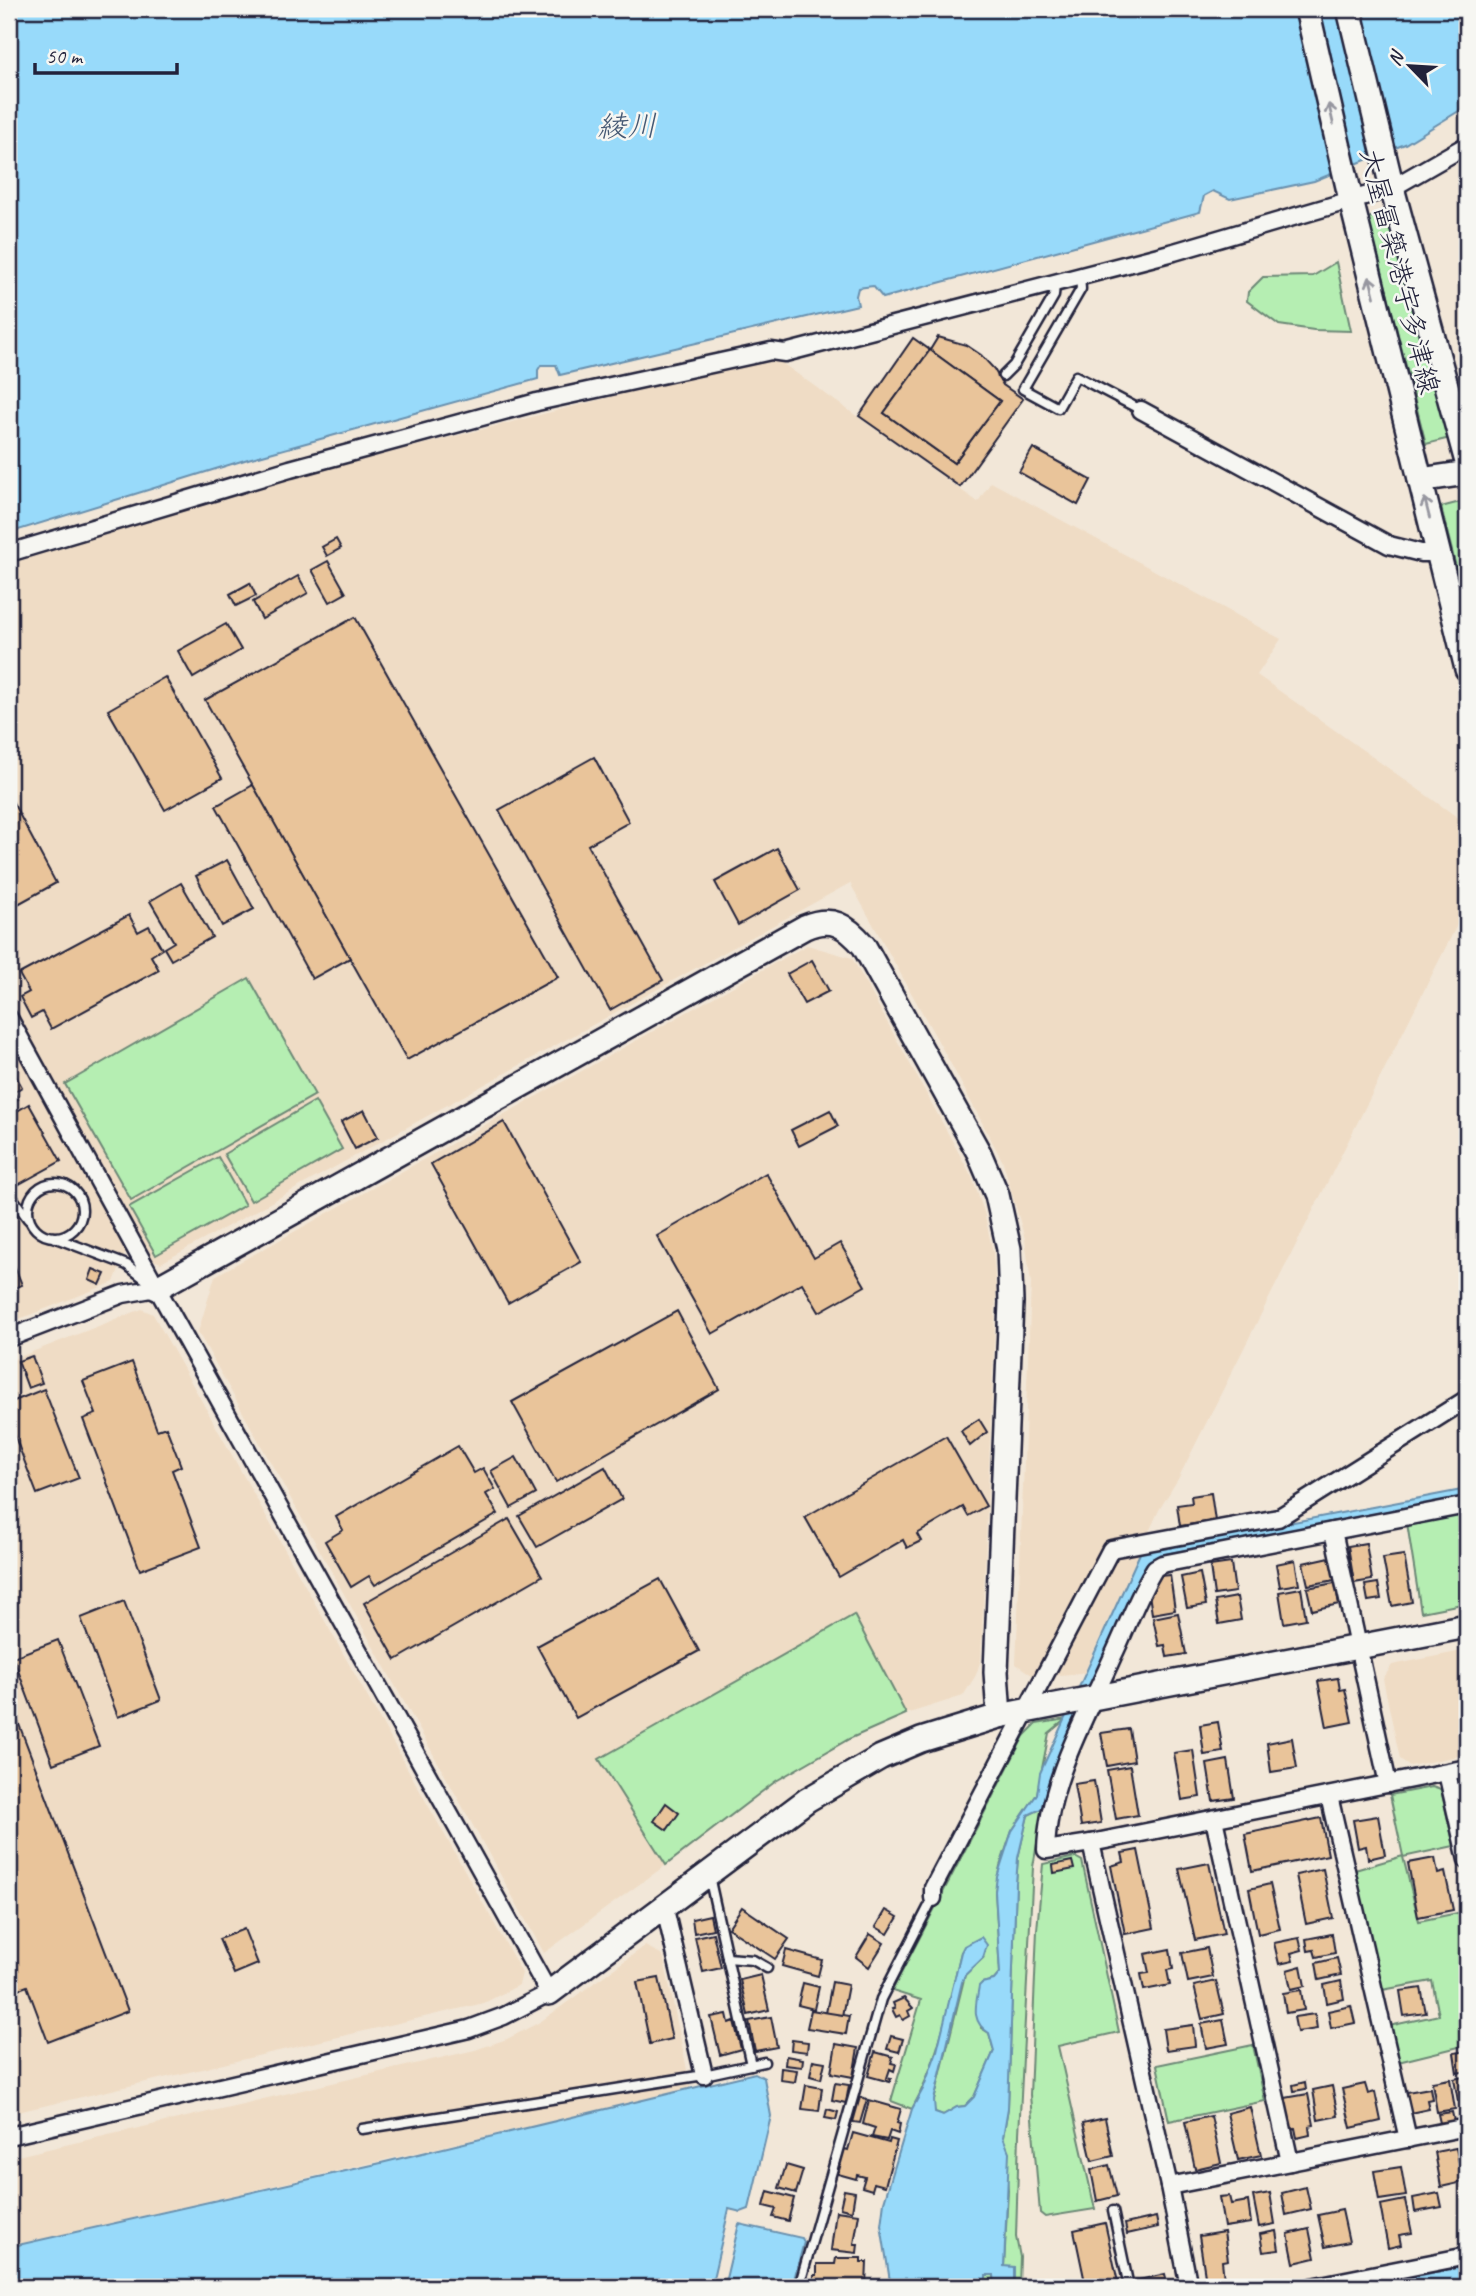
<svg xmlns="http://www.w3.org/2000/svg" width="1476" height="2296" font-family="Caveat,'Klee One',sans-serif">
	<style>
		.built { fill: #efdcc5 }
		.green { fill: #b5eeb2; stroke: #6c8876; stroke-width: 2 }
		.water { fill: #98dafa; stroke: #6990ae; stroke-width: 2 }
		.lines { fill: none; stroke-linecap: round; stroke-linejoin: round }
		.stream { stroke: #6990ae; stroke-width: 5 }
		.building { fill: #e9c49a; stroke: #22223b; stroke-width: 2; fill-rule: evenodd }
		.lane-casing { stroke: #22223b; stroke-width: 13 }
		.street-casing { stroke: #22223b; stroke-width: 21 }
		.secondary-casing { stroke: #22223b; stroke-width: 28 }
		.lane { stroke: #f6f6f2; stroke-width: 8 }
		.street { stroke: #f6f6f2; stroke-width: 16 }
		.secondary { stroke: #f6f6f2; stroke-width: 23 }
		.oneway { stroke: #9797a0 }
		.labels { text-anchor: middle; dominant-baseline: central; stroke-width: 5; stroke-linejoin: round; paint-order: stroke }
		.street-label { font-size: 28px; fill: #22223b; stroke: #f6f6f2 }
		.water-label { font-size: 30px; font-style: italic; fill: #455974; stroke: #f6f6f2 }
	</style>
	<rect width="100%" height="100%" fill="#f2e7d8"/>
	<filter id="ink" filterUnits="userSpaceOnUse"><feTurbulence type="fractalNoise" baseFrequency=".0143" numOctaves="2"/><feDisplacementMap in="SourceGraphic" scale="14" xChannelSelector="R" yChannelSelector="G"/><feConvolveMatrix kernelMatrix="1 2 1 2 8 2 1 2 1" color-interpolation-filters="sRGB"/></filter>
	<g filter="url(#ink)">
		<g class="built">
			<polygon points="772,356 978,502 991,482 1281,639 1257,675 1467,824 1467,929 1460,919 1178,1479 1159,1510 1084,1673 1035,1677 1016,1664 1031,1283 1025,1239 1003,1162 952,1066 850,883 161,1263 153,1260 9,1003 9,564 310,473"/>
			<polygon points="807,945 852,958 972,1177 984,1212 993,1252 996,1293 981,1659 976,1675 963,1696 906,1714 854,1615 599,1759 666,1865 544,1953 198,1332 215,1276"/>
			<polygon points="9,1036 127,1249 114,1282 9,1323"/>
			<polygon points="142,1309 153,1314 522,1973 519,1985 484,2003 9,2114 9,1361"/>
			<polygon points="1467,1650 1467,1754 1410,1766 1400,1759 1383,1679 1392,1665"/>
			<polygon points="645,1946 663,1955 691,2089 9,2247 9,2158 475,2050 507,2039 540,2022"/>
		</g>
		<g class="green">
			<polygon points="1391,212 1450,438 1426,444 1368,218"/>
			<polygon points="1336,262 1351,331 1314,330 1279,325 1247,301 1248,292 1263,277 1313,276"/>
			<polygon points="1464,501 1467,513 1467,611 1441,507"/>
			<polygon points="249,978 315,1095 131,1200 65,1084"/>
			<polygon points="315,1101 342,1149 251,1201 224,1154"/>
			<polygon points="218,1157 245,1205 156,1255 129,1207"/>
			<polygon points="1467,1510 1467,1603 1421,1612 1407,1523"/>
			<polygon points="854,1615 906,1714 849,1739 776,1781 666,1865 599,1759"/>
			<path d="M1066,1719l-17,14 -12,61 -25,37 -12,35 -5,25 5,82 -6,7 -12,3 -1,45 8,5 5,18 -20,46 -9,9 -8,1 -14,8 -8,-3 -2,-7 32,-130 18,-17 -22,-6c-13,53 -22,109 -49,157l-21,-8 30,-101 -29,-9 132,-255 12,-12z"/>
			<polygon points="1432,1787 1441,1790 1454,1846 1403,1857 1419,1921 1467,1911 1467,2045 1398,2062 1389,2026 1439,2015 1432,1981 1382,1990 1355,1870 1403,1856 1390,1795"/>
			<polygon points="1043,1808 1033,1867 1019,2134 1016,2237 1020,2257 1019,2287 1014,2287 1014,2267 1004,2267 1008,2190 1003,2137 1008,2108 1016,1883 1018,1858 1028,1815"/>
			<polygon points="1075,1857 1082,1861 1119,2032 1058,2046 1095,2209 1045,2217 1040,2213 1030,2095 1037,1930 1043,1864"/>
			<polygon points="1253,2045 1265,2101 1169,2121 1157,2065"/>
			<polygon points="986,2274 994,2275 995,2287 962,2287 961,2283 986,2283"/>
		</g>
		<g class="water">
			<polygon points="9,9 1467,9 1467,106 1405,144 1314,181 1230,199 1213,191 1204,196 1200,212 883,298 873,286 858,288 856,296 858,305 560,375 556,365 541,365 538,370 538,379 248,459 9,533"/>
			<path d="M1467,1489v7l-307,59 -14,9 -79,173 -24,71 -15,7 -10,43 -2,25 -8,225 -5,29 6,15 -5,114 10,1v20h-19l-1,-12h-8v8c-30,0 -68,13 -96,-2l-9,-56 3,-23 28,-93 11,-20 14,-38 24,-99 3,-6 17,-9 6,8 -4,13 -18,17 -3,7 -28,118 1,12 8,3 14,-8 8,-1 9,-9 20,-46 -5,-18c-19,-12 -13,-28 -10,-47l3,-3 12,-3 6,-7 -5,-82 2,-14 15,-46 25,-37 3,-21 101,-222z"/>
			<polygon points="755,2073 764,2078 771,2116 749,2209 741,2212 729,2209 711,2287 9,2287 9,2247 381,2163"/>
			<polygon points="739,2224 802,2238 804,2242 792,2287 724,2287"/>
			<polygon points="1467,2266 1467,2287 1360,2287"/>
		</g>
		<g class="lines">
			<polyline class="stream" points="965,2283 966,2287"/>
		</g>
		<g class="building">
			<path d="M938,337l28,8 15,10 13,14 9,16 20,14 -63,88 -101,-71 54,-78 17,12zM930,350l70,51 -46,62 -70,-50z"/>
			<polygon points="930,350 1000,401 954,463 884,413"/>
			<polygon points="1033,448 1091,480 1078,505 1019,472"/>
			<polygon points="336,539 341,548 327,556 322,547"/>
			<polygon points="328,561 346,593 330,602 312,570"/>
			<polygon points="298,576 308,593 262,619 253,602"/>
			<polygon points="250,583 256,596 236,606 230,594"/>
			<polygon points="355,617 558,977 407,1060 205,700"/>
			<polygon points="226,624 241,650 193,678 178,651"/>
			<polygon points="165,677 222,778 165,810 108,710"/>
			<polygon points="594,757 629,822 588,845 663,980 610,1010 499,810"/>
			<polygon points="253,785 350,958 312,979 216,806"/>
			<polygon points="9,795 56,883 9,909"/>
			<polygon points="777,848 800,890 738,925 715,882"/>
			<polygon points="227,860 254,909 222,926 196,876"/>
			<polygon points="181,883 212,937 171,960 164,948 174,942 150,901"/>
			<polygon points="129,915 138,932 149,926 162,949 151,956 159,970 51,1029 42,1012 31,1018 20,997 29,992 19,974"/>
			<polygon points="812,960 829,991 804,1004 787,974"/>
			<polygon points="9,1064 22,1087 14,1092 18,1099 9,1104"/>
			<polygon points="29,1104 61,1161 14,1187 9,1178 9,1116"/>
			<polygon points="364,1110 378,1137 355,1149 341,1122"/>
			<polygon points="830,1110 838,1126 799,1146 791,1130"/>
			<polygon points="504,1122 581,1262 508,1303 431,1164"/>
			<polygon points="766,1173 814,1258 840,1243 865,1286 819,1312 802,1283 712,1334 657,1236"/>
			<polygon points="9,1252 22,1285 9,1290"/>
			<polygon points="93,1269 105,1274 100,1285 89,1280"/>
			<polygon points="677,1311 719,1389 556,1482 512,1402"/>
			<polygon points="32,1356 42,1383 28,1388 18,1361"/>
			<polygon points="132,1362 157,1430 166,1427 181,1466 172,1470 201,1547 140,1570 83,1419 96,1414 83,1381"/>
			<polygon points="44,1389 79,1478 37,1494 9,1421 9,1403"/>
			<polygon points="979,1419 987,1432 970,1446 961,1431"/>
			<polygon points="946,1436 986,1506 968,1516 963,1507 917,1534 921,1541 907,1548 903,1540 839,1577 805,1517"/>
			<polygon points="458,1446 474,1473 483,1468 495,1489 486,1494 498,1514 375,1585 369,1576 351,1587 325,1541 343,1530 336,1517"/>
			<polygon points="516,1457 536,1494 511,1508 491,1471"/>
			<polygon points="605,1467 622,1499 537,1547 519,1516"/>
			<polygon points="1211,1493 1215,1521 1180,1526 1177,1505 1192,1503 1191,1496"/>
			<polygon points="509,1519 542,1576 396,1660 364,1603"/>
			<polygon points="1366,1543 1372,1580 1354,1583 1348,1546"/>
			<polygon points="1404,1555 1412,1602 1392,1606 1383,1558"/>
			<polygon points="1330,1557 1335,1580 1308,1585 1303,1563"/>
			<polygon points="1295,1560 1299,1584 1280,1587 1276,1564"/>
			<polygon points="1231,1563 1235,1592 1214,1595 1210,1566"/>
			<polygon points="1200,1573 1206,1605 1187,1608 1181,1577"/>
			<polygon points="1170,1575 1175,1610 1152,1614 1149,1594 1159,1576"/>
			<polygon points="660,1579 699,1651 576,1718 537,1646"/>
			<polygon points="1335,1583 1339,1604 1312,1610 1307,1588"/>
			<polygon points="1378,1583 1381,1599 1368,1601 1365,1585"/>
			<polygon points="1301,1588 1306,1619 1284,1623 1279,1592"/>
			<polygon points="1237,1597 1241,1620 1219,1624 1215,1601"/>
			<polygon points="124,1601 161,1700 118,1717 81,1618"/>
			<polygon points="1178,1613 1186,1654 1167,1657 1165,1645 1159,1646 1153,1618"/>
			<polygon points="58,1640 99,1746 53,1764 13,1657"/>
			<polygon points="1338,1678 1340,1690 1345,1689 1352,1722 1327,1727 1318,1681"/>
			<polygon points="9,1698 128,2011 48,2042 27,1986 9,1993"/>
			<polygon points="1218,1722 1223,1752 1204,1755 1200,1725"/>
			<polygon points="1129,1729 1134,1761 1107,1766 1101,1733"/>
			<polygon points="1292,1738 1297,1768 1271,1772 1267,1743"/>
			<polygon points="1193,1750 1200,1797 1182,1800 1174,1753"/>
			<polygon points="1228,1760 1234,1798 1213,1801 1207,1764"/>
			<polygon points="1130,1766 1138,1815 1116,1819 1107,1770"/>
			<polygon points="1094,1781 1101,1823 1081,1826 1074,1784"/>
			<polygon points="666,1803 679,1813 667,1830 654,1821"/>
			<polygon points="1378,1816 1385,1855 1368,1859 1366,1846 1358,1848 1353,1820"/>
			<polygon points="1321,1818 1328,1855 1252,1871 1245,1834"/>
			<polygon points="1138,1850 1154,1928 1125,1934 1111,1866 1124,1862 1122,1853"/>
			<polygon points="1435,1858 1438,1874 1445,1872 1453,1910 1418,1917 1408,1863"/>
			<polygon points="1072,1861 1074,1869 1054,1873 1053,1865"/>
			<polygon points="1209,1863 1224,1934 1195,1940 1179,1869"/>
			<polygon points="1323,1869 1333,1918 1306,1924 1296,1875"/>
			<polygon points="1270,1884 1280,1929 1258,1934 1249,1889"/>
			<polygon points="742,1907 789,1939 775,1959 728,1928"/>
			<polygon points="886,1910 898,1917 888,1934 876,1927"/>
			<polygon points="710,1915 713,1929 694,1933 692,1919"/>
			<polygon points="244,1929 258,1964 234,1974 219,1939"/>
			<polygon points="713,1933 721,1968 703,1972 695,1937"/>
			<polygon points="870,1934 884,1943 869,1967 856,1957"/>
			<polygon points="1332,1934 1335,1953 1316,1957 1314,1950 1308,1951 1306,1939"/>
			<polygon points="1299,1938 1302,1950 1291,1953 1293,1961 1279,1964 1274,1943"/>
			<polygon points="1207,1948 1213,1977 1188,1982 1182,1953"/>
			<polygon points="1170,1949 1173,1969 1167,1970 1170,1985 1144,1990 1141,1974 1149,1973 1145,1954"/>
			<polygon points="786,1950 822,1960 818,1976 782,1966"/>
			<polygon points="1337,1958 1341,1975 1319,1980 1316,1963"/>
			<polygon points="1301,1966 1305,1986 1291,1989 1287,1970"/>
			<polygon points="761,1975 769,2010 748,2015 740,1980"/>
			<polygon points="659,1978 672,2039 650,2044 637,1982"/>
			<polygon points="1216,1981 1224,2014 1202,2019 1194,1986"/>
			<polygon points="1341,1981 1344,1999 1327,2003 1324,1985"/>
			<polygon points="832,1982 848,1985 842,2016 826,2013"/>
			<polygon points="803,1983 819,1987 814,2009 798,2005"/>
			<polygon points="1421,1988 1426,2013 1404,2016 1400,1991"/>
			<polygon points="1301,1990 1304,2010 1286,2013 1283,1993"/>
			<polygon points="904,1998 913,2008 908,2011 910,2016 903,2020 900,2015 896,2017 892,2009 895,2008 893,2003"/>
			<polygon points="1351,2006 1355,2023 1331,2028 1328,2011"/>
			<polygon points="811,2010 849,2016 846,2034 807,2028"/>
			<polygon points="727,2014 729,2023 734,2021 741,2049 720,2055 711,2017"/>
			<polygon points="1315,2014 1317,2029 1297,2032 1294,2017"/>
			<polygon points="771,2017 777,2047 755,2051 749,2021"/>
			<polygon points="1223,2020 1228,2044 1206,2048 1201,2024"/>
			<polygon points="1193,2025 1195,2046 1166,2050 1163,2029"/>
			<polygon points="891,2036 903,2039 899,2052 887,2049"/>
			<polygon points="792,2040 808,2042 807,2052 791,2050"/>
			<polygon points="836,2044 858,2048 853,2077 831,2073"/>
			<polygon points="1467,2051 1467,2071 1457,2073 1454,2053"/>
			<polygon points="875,2052 893,2057 891,2063 896,2064 894,2071 890,2069 887,2078 891,2079 890,2082 868,2076"/>
			<polygon points="786,2056 803,2059 802,2067 785,2065"/>
			<polygon points="813,2060 825,2062 821,2079 810,2076"/>
			<polygon points="781,2068 797,2070 795,2082 780,2080"/>
			<polygon points="1467,2076 1467,2100 1458,2101 1454,2079"/>
			<polygon points="1450,2079 1455,2109 1437,2112 1432,2082"/>
			<polygon points="1305,2082 1306,2089 1294,2091 1293,2085"/>
			<polygon points="835,2083 849,2085 846,2103 832,2100"/>
			<polygon points="1365,2084 1368,2094 1375,2092 1381,2121 1351,2128 1342,2089"/>
			<polygon points="806,2085 822,2088 819,2111 802,2109"/>
			<polygon points="1332,2086 1338,2116 1318,2120 1313,2090"/>
			<polygon points="1430,2088 1432,2099 1427,2100 1429,2109 1410,2113 1407,2092"/>
			<polygon points="1308,2094 1314,2125 1309,2126 1310,2135 1297,2138 1295,2128 1291,2129 1285,2098"/>
			<polygon points="860,2097 867,2099 860,2123 853,2122"/>
			<polygon points="869,2100 901,2109 897,2123 900,2124 898,2134 890,2131 887,2140 872,2137 875,2128 863,2124"/>
			<polygon points="1250,2107 1261,2155 1238,2160 1227,2113"/>
			<polygon points="827,2109 838,2112 836,2120 825,2118"/>
			<polygon points="1452,2112 1454,2121 1440,2123 1438,2114"/>
			<polygon points="1211,2116 1221,2163 1195,2169 1185,2122"/>
			<polygon points="1105,2118 1113,2156 1092,2161 1083,2123"/>
			<polygon points="853,2133 889,2143 890,2139 897,2141 885,2186 874,2183 872,2190 862,2187 865,2177 857,2175 856,2179 838,2174 845,2149 848,2150"/>
			<polygon points="1456,2148 1463,2182 1441,2187 1435,2152"/>
			<polygon points="786,2165 803,2170 796,2193 779,2188"/>
			<polygon points="1109,2165 1117,2196 1097,2201 1091,2170"/>
			<polygon points="1401,2167 1406,2196 1379,2200 1374,2171"/>
			<polygon points="1306,2187 1311,2209 1286,2215 1282,2193"/>
			<polygon points="844,2190 855,2192 852,2211 840,2208"/>
			<polygon points="768,2191 794,2198 788,2221 773,2217 776,2209 764,2206"/>
			<polygon points="1270,2193 1275,2224 1259,2227 1253,2196"/>
			<polygon points="1439,2193 1442,2207 1415,2212 1413,2198"/>
			<polygon points="1229,2196 1231,2204 1248,2201 1251,2223 1224,2227 1219,2197"/>
			<polygon points="1405,2200 1412,2233 1399,2235 1401,2245 1388,2248 1380,2205"/>
			<polygon points="1342,2210 1349,2242 1325,2247 1318,2215"/>
			<polygon points="836,2211 859,2214 854,2244 858,2244 857,2253 831,2250"/>
			<polygon points="1156,2217 1158,2227 1127,2234 1125,2224"/>
			<polygon points="1105,2223 1119,2287 1086,2287 1074,2230"/>
			<polygon points="1309,2229 1315,2258 1294,2263 1288,2234"/>
			<polygon points="1276,2231 1279,2250 1263,2252 1260,2234"/>
			<polygon points="1224,2232 1228,2260 1222,2261 1224,2279 1206,2282 1199,2236"/>
			<polygon points="836,2258 861,2258 861,2262 867,2262 866,2286 814,2287 814,2275 817,2275 817,2264 835,2264"/>
			<polygon points="1165,2274 1168,2287 1137,2287 1135,2281"/>
		</g>
		<g class="lines">
			<g class="lane-casing">
				<g id="lane">
					<polyline points="1080,276 1081,289 1023,389 1058,408 1076,376 1141,410"/>
					<polyline points="1003,376 1014,365 1054,296 1055,283"/>
					<circle cx="55" cy="1210" r="27"/>
					<polyline points="9,1193 28,1219"/>
					<polyline points="53,1237 127,1265 149,1282"/>
					<polyline points="709,1876 751,2065"/>
					<polyline points="727,1958 753,1960 767,1968"/>
					<polyline points="362,2129 704,2075 764,2062"/>
					<polyline points="1113,2211 1129,2287"/>
					<polyline points="799,2287 881,1999 933,1898"/>
				</g>
			</g>
			<g class="street-casing">
				<g id="street">
					<polyline points="1141,410 1389,545 1421,553 1438,553"/>
					<polyline points="9,553 290,469 537,402 771,351 785,353 1174,252 1392,188 1467,145"/>
					<polyline points="9,1018 157,1288 549,1993 504,2016 469,2029 9,2136"/>
					<polyline points="9,1338 123,1294 157,1288"/>
					<path d="M1467,1505l-305,59 -7,4c-17,27 -28,59 -42,88 -27,61 -65,125 -67,194l45,-7 376,-75"/>
					<polyline points="1333,1531 1388,1784"/>
					<polyline points="1447,1773 1467,1860"/>
					<polyline points="1329,1796 1408,2139"/>
					<polyline points="1214,1819 1290,2162"/>
					<polyline points="1091,1843 1169,2186 1189,2287"/>
					<polyline points="933,1898 933,1888 1111,1549 1278,1518 1467,1399"/>
					<polyline points="664,1905 704,2075"/>
					<polyline points="1169,2186 1467,2127"/>
					<polyline points="1311,2287 1467,2256"/>
				</g>
			</g>
			<g class="secondary-casing">
				<g id="secondary">
					<polyline points="1307,9 1351,200 1467,669"/>
					<polyline points="1349,9 1392,188 1467,462"/>
					<polyline points="1420,480 1467,473"/>
					<path d="M157,1288l648,-361c27,-11 41,-2 59,19l115,207 18,42 12,54 2,53 -15,370 3,44"/>
					<polyline points="549,1993 807,1800 881,1757 921,1740 999,1716 1467,1626"/>
				</g>
			</g>
			<use href="#lane" class="lane"/>
			<use href="#street" class="street"/>
			<use href="#secondary" class="secondary"/>
		</g>
		<defs><path id="oneway-shaft" d="M-6 0H5M1.5-3L5.5 0L1.5 3" fill="none" stroke-width="1.6" stroke-linecap="round" stroke-linejoin="round" transform="scale(1.75)"/></defs>
		<g class="oneway">
			<use href="#oneway-shaft" transform="translate(1331 114) rotate(-103)"/>
			<use href="#oneway-shaft" transform="translate(1372 287) rotate(-104)"/>
			<use href="#oneway-shaft" transform="translate(1427 508) rotate(-104)"/>
		</g>
	</g>
	<g class="labels">
		<g class="street-label">
			<text transform="translate(1400 271) rotate(76)">大屋冨築港宇多津線</text>
		</g>
		<g class="water-label">
			<text transform="translate(627 126) rotate(-1)">綾川</text>
		</g>
	</g>
	<rect width="1476" height="2296" fill="none" stroke="#f6f6f2" stroke-width="35"/>
	<rect x="18" y="18" width="1441" height="2261" fill="none" stroke="#22223b" stroke-width="2.5" filter="url(#ink)"/>
	<g transform="translate(1410 66) rotate(295)" stroke="#f6f6f2" stroke-width="5" paint-order="stroke">
	<path d="M0-5L12 26L0 18L-12 26Z" fill="#22223b"/>
	<text y="-10" font-size="19" font-weight="bold" text-anchor="middle" fill="#22223b">N</text>
	</g>
	<path d="M35 63v10h142v-10" fill="none" stroke="#22223b" stroke-width="3.5"/>
	<text x="46" y="63" font-size="21" fill="#22223b" stroke="#f6f6f2" stroke-width="5" paint-order="stroke">50 m</text>
</svg>
